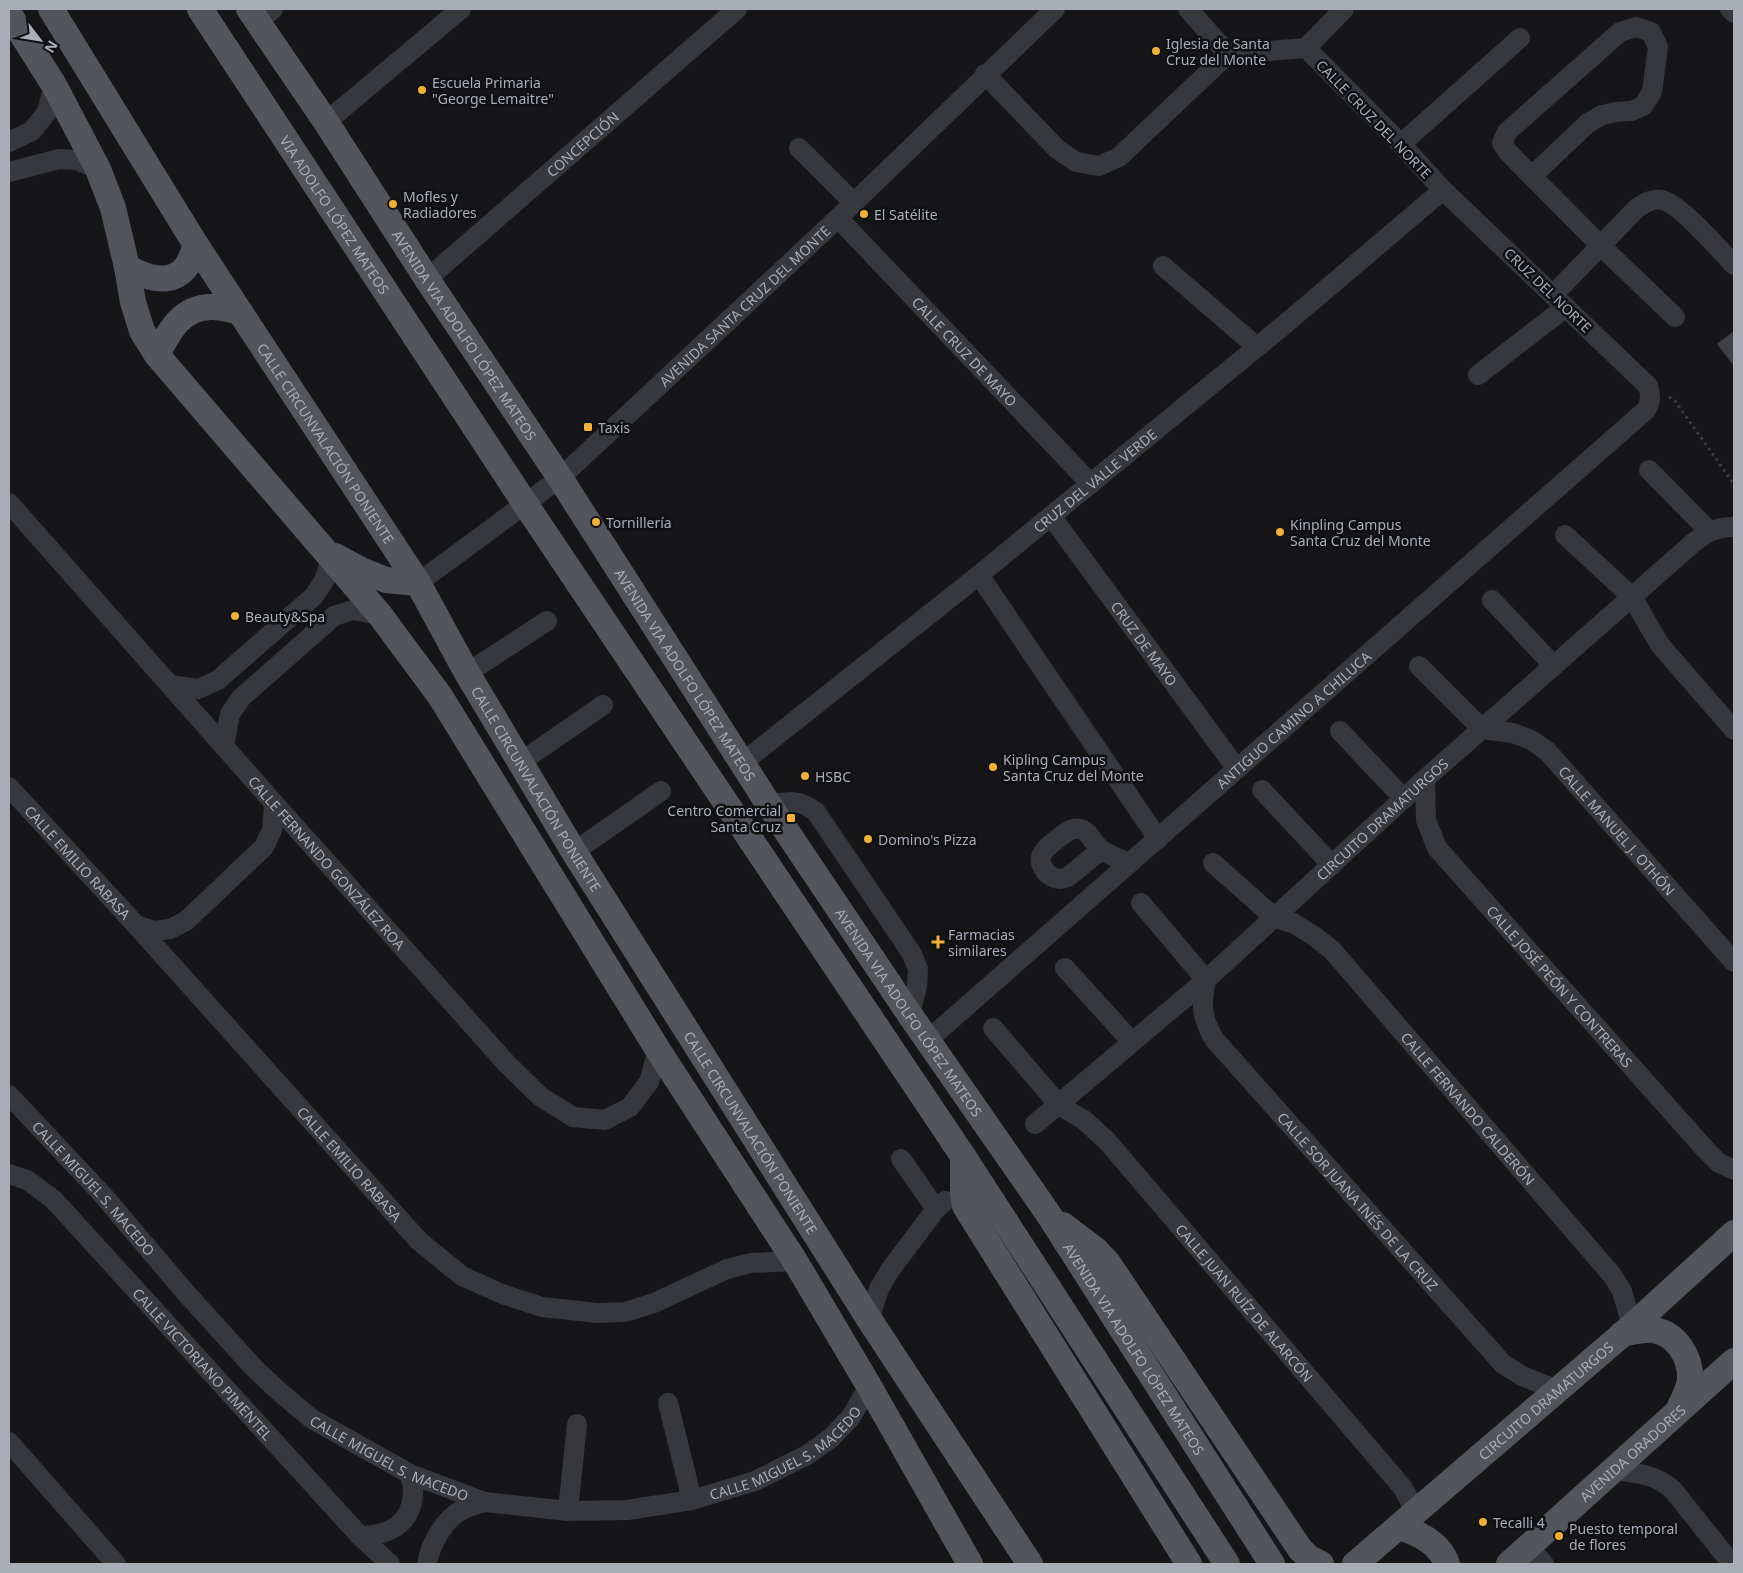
<svg xmlns="http://www.w3.org/2000/svg" width="1743" height="1573" font-family="'Noto Sans',sans-serif">
	<style>
		.building { fill: #404145; stroke: #303034 }
		.lines { fill: none; stroke-linecap: round; stroke-linejoin: round }
		.path { stroke: #3d3f44; stroke-width: 3; stroke-dasharray: 2.5 4; stroke-linecap: butt }
		.minor { stroke: #37383d; stroke-width: 20 }
		.major { stroke: #53555c; stroke-width: 26 }
		.poi-dot { fill: #f2b134; stroke: #111113; stroke-width: 2 }
		.labels { text-anchor: middle; dominant-baseline: central; stroke-width: 5; stroke-linejoin: round; paint-order: stroke }
		.poi-label { font-size: 14px; fill: #a8adb8; stroke: #111113; text-anchor: start }
		.street-label { font-size: 14px; fill: #a8adb8; stroke: #111113 }
	</style>
	<rect width="100%" height="100%" fill="#161618"/>
	<polygon class="building" points="1734,331 1734,366 1717,344"/>
	<g class="lines">
		<polyline class="path" points="1669,397 1675,401 1734,484"/>
		<g class="minor">
			<polyline points="1188,9 1228,54"/>
			<polyline points="1730,9 1734,13"/>
			<polyline points="258,22 273,9"/>
			<polyline points="1306,48 1344,9"/>
			<polyline points="1228,54 1306,48"/>
			<polyline points="985,74 1057,149 1076,162 1099,166 1119,157 1228,54"/>
			<polyline points="326,122 461,9"/>
			<polyline points="9,142 32,131 47,112 54,85"/>
			<polyline points="1401,144 1520,38"/>
			<polyline points="799,148 854,203"/>
			<polyline points="9,172 59,159 77,160 98,169"/>
			<polyline points="1532,176 1588,123 1602,115 1616,112 1632,111 1643,106 1652,92 1658,47 1651,32 1636,27 1620,32 1507,132 1502,143 1508,152 1600,245 1675,317"/>
			<path id="s1" d="M838,218l253,266"/>
			<polyline points="1163,266 1257,347"/>
			<path id="s2" d="M427,279l310,-270"/>
			<path d="M1553,295l84,-87c8,-5 16,-10 25,-8 17,3 59,51 72,65"/>
			<polyline points="1478,375 1566,307"/>
			<polyline points="1649,470 1709,531"/>
			<path id="s3" d="M9,503l265,300 233,261 34,33 32,20 32,3 25,-13 19,-25 9,-32"/>
			<path id="s4" d="M1051,516l186,253"/>
			<polyline points="1565,535 1632,597 1660,645 1734,730"/>
			<polyline points="979,575 1158,839"/>
			<path id="s5" d="M418,583l142,-105 278,-260 217,-209"/>
			<polyline points="1492,600 1554,666"/>
			<path id="s6" d="M1419,666l63,63 31,4 18,7 16,11 187,211"/>
			<polyline points="467,673 547,621"/>
			<polyline points="170,685 198,689 218,680 314,596 324,581 331,560"/>
			<polyline points="1340,731 1404,799"/>
			<polyline points="224,746 230,714 241,698 334,616 353,610 380,615"/>
			<polyline points="521,762 603,705"/>
			<path id="s7" d="M742,763l237,-188 305,-250 159,-135"/>
			<path id="s8" d="M1425,779l1,41 11,28 269,302 13,13 15,7"/>
			<path id="s9" d="M9,787l127,138 283,316 43,35 40,18 40,13 55,6 28,-1 29,-9 73,-34 24,-6 44,-2"/>
			<polyline points="1262,790 1332,865"/>
			<path d="M769,805c21,-4 30,-6 47,7l96,142 6,15 -1,17 -7,29"/>
			<path d="M1101,850l-33,27c-11,5 -23,-1 -27,-14 -2,-8 4,-14 10,-19 12,-9 25,-24 38,-9 4,5 8,12 13,15 8,6 19,9 28,13"/>
			<polyline points="574,852 661,791"/>
			<path id="s10" d="M1213,863l62,55 18,5 21,13 18,14 280,325 10,16 10,35"/>
			<path id="s11" d="M1141,903l65,77c-5,25 -5,36 8,59l289,325 19,12 35,14"/>
			<polyline points="136,925 154,931 170,929 186,921 264,847 272,830 274,803"/>
			<polyline points="1065,968 1132,1042"/>
			<path id="s12" d="M993,1028l66,77 25,15 23,21 296,347 7,13 3,14"/>
			<path id="s13" d="M928,1040l718,-630c5,-8 5,-14 2,-24l-205,-196 -42,-46 -95,-96"/>
			<path id="s14" d="M9,1095l93,99 84,99 69,76 27,25 30,25 98,55 75,28 83,9 59,-1 65,-10 63,-19 52,-26 24,-17 20,-21 18,-31"/>
			<path id="s15" d="M1035,1124l171,-144 219,-201 268,-236c13,-10 24,-17 41,-16"/>
			<polyline points="901,1159 936,1209"/>
			<path id="s16" d="M9,1174l18,6 26,19 307,337 30,28"/>
			<polyline points="869,1319 879,1289 890,1270 936,1209 945,1201"/>
			<polyline points="668,1403 692,1500"/>
			<polyline points="9,1442 116,1564"/>
			<path d="M1613,1470c22,3 43,4 60,20l59,74"/>
			<polyline points="568,1511 577,1424"/>
			<path d="M360,1536c27,0 51,-11 53,-42 1,-6 -2,-13 -3,-20"/>
			<polyline points="1529,1547 1544,1564"/>
			<path d="M427,1564c3,-19 17,-45 35,-54 7,-4 16,-6 23,-8"/>
		</g>
		<g class="major">
			<path id="s17" d="M51,9l145,236 222,338 49,90 107,179 295,467 161,245"/>
			<path id="s18" d="M200,9l326,496 437,651 264,408"/>
			<path id="s19" d="M249,9l77,113 101,157 133,199 209,327 141,210 139,200 223,349"/>
			<polyline points="9,14 54,85 98,169 113,208 127,267 133,302 142,331 157,355 380,615 440,696 658,1050 795,1261 869,1386 970,1564"/>
			<path d="M127,267c18,10 43,20 59,0 5,-6 7,-15 10,-22"/>
			<path d="M157,355c12,-24 25,-49 56,-48 9,0 19,3 27,5"/>
			<polyline points="335,556 361,570 386,580 418,583"/>
			<polyline points="963,1156 963,1192 965,1206 1189,1564"/>
			<polyline points="1063,1225 1096,1250 1108,1263 1300,1549 1308,1557 1321,1564"/>
			<path d="M1622,1334c10,-2 21,-5 31,-4 23,3 38,27 37,49 -1,11 -7,20 -11,30"/>
			<path d="M1399,1527c20,6 41,16 48,37"/>
			<path id="s20" d="M1355,1564l277,-238 102,-93"/>
			<path id="s21" d="M1509,1564l225,-203"/>
		</g>
	</g>
	<g class="poi-dot">
		<circle cx="1156" cy="51" r="5"/>
		<circle cx="422" cy="90" r="5"/>
		<circle cx="393" cy="204" r="5"/>
		<circle cx="864" cy="214" r="5"/>
		<rect x="583" y="422" width="10" height="10" rx="2.5"/>
		<circle cx="596" cy="522" r="5"/>
		<circle cx="1280" cy="532" r="5"/>
		<circle cx="235" cy="616" r="5"/>
		<circle cx="993" cy="767" r="5"/>
		<circle cx="805" cy="776" r="5"/>
		<rect x="786" y="813" width="10" height="10" rx="2.5"/>
		<circle cx="868" cy="839" r="5"/>
		<path d="M935.5 934.5h5v5h5v5h-5v5h-5v-5h-5v-5h5z"/>
		<circle cx="1483" cy="1522" r="5"/>
		<circle cx="1559" cy="1536" r="5"/>
	</g>
	<g class="labels">
		<g class="poi-label">
			<text x="1166" y="43">Iglesia de Santa<tspan x="1166" dy="16">Cruz del Monte</tspan></text>
			<text x="432" y="82">Escuela Primaria<tspan x="432" dy="16">"George Lemaitre"</tspan></text>
			<text x="403" y="196">Mofles y<tspan x="403" dy="16">Radiadores</tspan></text>
			<text x="874" y="214">El Satélite</text>
			<text x="598" y="427">Taxis</text>
			<text x="606" y="522">Tornillería</text>
			<text x="1290" y="524">Kinpling Campus<tspan x="1290" dy="16">Santa Cruz del Monte</tspan></text>
			<text x="245" y="616">Beauty&amp;Spa</text>
			<text x="1003" y="759">Kipling Campus<tspan x="1003" dy="16">Santa Cruz del Monte</tspan></text>
			<text x="815" y="776">HSBC</text>
			<text x="781" y="810" text-anchor="end">Centro Comercial<tspan x="781" dy="16">Santa Cruz</tspan></text>
			<text x="878" y="839">Domino's Pizza</text>
			<text x="948" y="934">Farmacias<tspan x="948" dy="16">similares</tspan></text>
			<text x="1493" y="1522">Tecalli 4</text>
			<text x="1569" y="1528">Puesto temporal<tspan x="1569" dy="16">de flores</tspan></text>
		</g>
		<g class="street-label">
			<text transform="translate(1374 119) rotate(46)">CALLE CRUZ DEL NORTE</text>
			<text stroke="none"><textPath href="#s2" startOffset="206">CONCEPCIÓN</textPath></text>
			<text stroke="none"><textPath href="#s18" startOffset="246">VIA ADOLFO LÓPEZ MATEOS</textPath></text>
			<text transform="translate(1548 290) rotate(44)">CRUZ DEL NORTE</text>
			<text stroke="none"><textPath href="#s5" startOffset="429">AVENIDA SANTA CRUZ DEL MONTE</textPath></text>
			<text stroke="none"><textPath href="#s19" startOffset="391">AVENIDA VIA ADOLFO LÓPEZ MATEOS</textPath></text>
			<text stroke="none"><textPath href="#s1" startOffset="184">CALLE CRUZ DE MAYO</textPath></text>
			<text stroke="none"><textPath href="#s17" startOffset="514">CALLE CIRCUNVALACIÓN PONIENTE</textPath></text>
			<text stroke="none"><textPath href="#s7" startOffset="452">CRUZ DEL VALLE VERDE</textPath></text>
			<text stroke="none"><textPath href="#s4" startOffset="158">CRUZ DE MAYO</textPath></text>
			<text stroke="none"><textPath href="#s19" startOffset="796">AVENIDA VIA ADOLFO LÓPEZ MATEOS</textPath></text>
			<text stroke="none"><textPath href="#s13" startOffset="486">ANTIGUO CAMINO A CHILUCA</textPath></text>
			<text stroke="none"><textPath href="#s17" startOffset="919">CALLE CIRCUNVALACIÓN PONIENTE</textPath></text>
			<text stroke="none"><textPath href="#s15" startOffset="462">CIRCUITO DRAMATURGOS</textPath></text>
			<text stroke="none"><textPath href="#s6" startOffset="265">CALLE MANUEL J. OTHÓN</textPath></text>
			<text stroke="none"><textPath href="#s9" startOffset="102">CALLE EMILIO RABASA</textPath></text>
			<text stroke="none"><textPath href="#s3" startOffset="480">CALLE FERNANDO GONZÁLEZ ROA</textPath></text>
			<text stroke="none"><textPath href="#s8" startOffset="256">CALLE JOSÉ PEÓN Y CONTRERAS</textPath></text>
			<text stroke="none"><textPath href="#s19" startOffset="1201">AVENIDA VIA ADOLFO LÓPEZ MATEOS</textPath></text>
			<text stroke="none"><textPath href="#s10" startOffset="358">CALLE FERNANDO CALDERÓN</textPath></text>
			<text stroke="none"><textPath href="#s17" startOffset="1324">CALLE CIRCUNVALACIÓN PONIENTE</textPath></text>
			<text stroke="none"><textPath href="#s9" startOffset="508">CALLE EMILIO RABASA</textPath></text>
			<text stroke="none"><textPath href="#s14" startOffset="126">CALLE MIGUEL S. MACEDO</textPath></text>
			<text stroke="none"><textPath href="#s11" startOffset="379">CALLE SOR JUANA INÉS DE LA CRUZ</textPath></text>
			<text stroke="none"><textPath href="#s12" startOffset="374">CALLE JUAN RUÍZ DE ALARCÓN</textPath></text>
			<text stroke="none"><textPath href="#s19" startOffset="1606">AVENIDA VIA ADOLFO LÓPEZ MATEOS</textPath></text>
			<text stroke="none"><textPath href="#s16" startOffset="274">CALLE VICTORIANO PIMENTEL</textPath></text>
			<text stroke="none"><textPath href="#s20" startOffset="251">CIRCUITO DRAMATURGOS</textPath></text>
			<text stroke="none"><textPath href="#s14" startOffset="951">CALLE MIGUEL S. MACEDO</textPath></text>
			<text stroke="none"><textPath href="#s21" startOffset="166">AVENIDA ORADORES</textPath></text>
			<text stroke="none"><textPath href="#s14" startOffset="531">CALLE MIGUEL S. MACEDO</textPath></text>
		</g>
	</g>
	<rect width="1743" height="1573" fill="none" stroke="#a8adb8" stroke-width="20"/>
	<g transform="translate(40 40) rotate(121)" stroke="#111113" stroke-width="4" paint-order="stroke">
	<path d="M0-4L9 19L0 12L-9 19Z" fill="#a8adb8"/>
	<text y="-8" font-size="14" font-weight="bold" text-anchor="middle" fill="#a8adb8">N</text>
	</g>
</svg>
